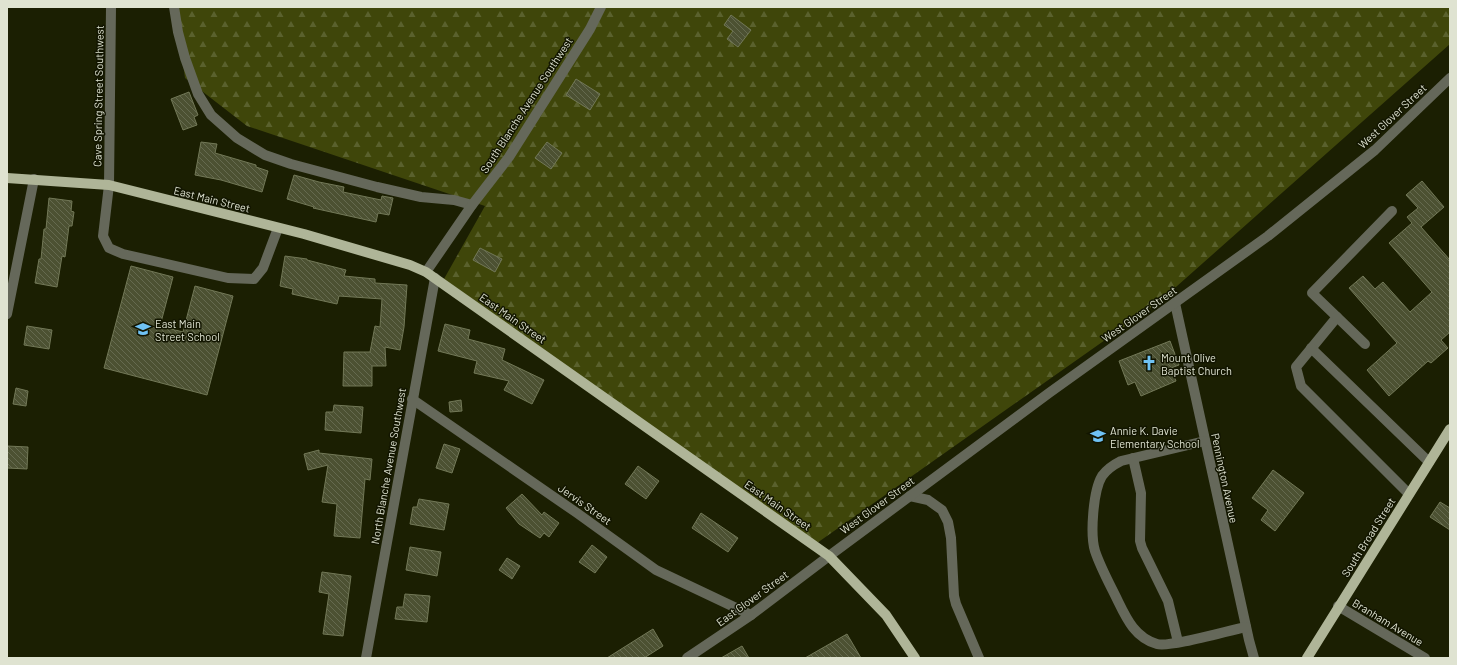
<svg xmlns="http://www.w3.org/2000/svg" width="1457" height="665" font-family="Barlow,sans-serif">
	<style>
		.forest { fill: url(#forest-firs) }
		.building { fill: url(#building-back-hatch); stroke: #727857 }
		.lines { fill: none; stroke-linecap: round; stroke-linejoin: round }
		.minor { stroke: #65685a; stroke-width: 10 }
		.major { stroke: #afb598; stroke-width: 10 }
		.labels { text-anchor: middle; dominant-baseline: central; stroke-width: 3; stroke-linejoin: round; paint-order: stroke }
		.street-label { font-size: 11px; fill: #dfe3d1; stroke: #121500 }
		.poi-label { font-size: 11px; fill: #dfe3d1; stroke: #121500; text-anchor: start }
	</style>
	<defs>
		<pattern id="forest-firs" width="22" height="20" patternUnits="userSpaceOnUse"><rect width="22" height="20" fill="#3f460a"/><path d="M5 1l3.5 6h-7zM16 11l3.5 6h-7z" fill="#5a612d"/></pattern>
		<pattern id="building-back-hatch" width="6" height="6" patternUnits="userSpaceOnUse"><rect width="6" height="6" fill="#4c5132"/><path d="M-1 5l2 2M0 0l6 6M5-1l2 2" fill="none" stroke="#656a4f"/></pattern>
	</defs>
	<rect width="100%" height="100%" fill="#1b1f02"/>
	<polygon class="forest" points="176,7 1450,7 1450,44 1159,302 817,543 444,279 485,206 247,126 185,78 177,21"/>
	<g class="building">
		<polygon points="731,15 751,30 738,47 727,39 733,31 724,25"/>
		<polygon points="576,79 600,94 590,110 566,95"/>
		<polygon points="189,92 198,115 194,117 197,125 183,130 171,99"/>
		<polygon points="201,142 217,144 215,153 256,165 256,167 268,171 262,192 221,180 195,175"/>
		<polygon points="547,142 562,153 551,169 535,158"/>
		<polygon points="294,175 319,182 344,187 343,192 381,200 382,196 393,198 389,215 378,213 376,222 313,208 314,207 287,199"/>
		<polygon points="1422,181 1444,207 1421,227 1450,260 1450,332 1441,340 1448,348 1431,363 1428,361 1389,396 1367,370 1397,343 1349,288 1363,276 1375,289 1383,282 1410,312 1432,292 1389,243 1412,223 1407,217 1418,208 1406,195"/>
		<polygon points="49,198 72,201 71,211 74,212 72,226 69,226 65,257 62,256 57,287 35,283 39,259 41,259 44,229 46,229"/>
		<polygon points="480,248 502,259 495,272 473,260"/>
		<polygon points="285,256 307,259 307,260 346,270 344,276 375,279 375,283 407,285 404,327 400,350 385,347 386,366 372,366 372,386 343,386 344,352 370,352 375,326 380,327 382,299 339,296 337,304 292,294 293,289 280,286"/>
		<polygon points="131,266 173,277 160,326 183,332 195,286 233,296 207,395 104,368"/>
		<polygon points="445,324 470,330 468,339 505,349 502,360 544,380 532,404 504,390 509,381 474,373 477,361 438,351"/>
		<polygon points="27,326 52,330 49,349 24,345"/>
		<polygon points="1170,341 1179,365 1171,368 1176,381 1141,396 1135,382 1128,385 1119,361"/>
		<polygon points="16,388 28,391 26,406 13,404"/>
		<polygon points="461,400 462,411 450,412 449,402"/>
		<polygon points="334,405 363,407 361,433 325,430 326,412 333,412"/>
		<polygon points="444,444 460,449 452,473 436,468"/>
		<polygon points="7,446 28,447 27,469 7,468"/>
		<polygon points="319,450 319,453 372,459 370,480 365,479 360,538 334,536 337,504 322,502 328,465 308,470 304,454"/>
		<polygon points="638,466 659,481 646,499 625,484"/>
		<polygon points="1273,470 1304,493 1275,531 1261,520 1268,510 1252,498"/>
		<polygon points="522,494 542,515 544,512 559,523 549,537 544,533 540,538 519,524 506,508"/>
		<polygon points="419,499 449,504 444,530 410,524 413,507 417,507"/>
		<polygon points="1440,502 1450,508 1450,530 1430,517"/>
		<polygon points="701,513 738,538 728,552 692,528"/>
		<polygon points="592,545 607,557 595,573 579,562"/>
		<polygon points="410,547 441,552 437,576 406,570"/>
		<polygon points="507,558 520,566 512,579 499,570"/>
		<polygon points="322,572 351,576 343,636 323,634 329,594 319,592"/>
		<polygon points="405,594 430,596 427,622 395,619 397,607 403,607"/>
		<polygon points="653,629 663,646 644,658 607,658"/>
		<polygon points="847,634 861,658 805,658"/>
		<polygon points="742,646 749,658 721,658"/>
	</g>
	<g class="lines">
		<g class="minor">
			<polyline points="111,7 109,185 103,236 109,248 123,254 228,278 254,279 263,268 278,228"/>
			<polyline points="174,7 178,32 185,58 198,94 211,115 237,138 265,155 291,164 377,187 421,197 454,200 472,205"/>
			<polyline points="1392,211 1312,293 1337,317 1296,367 1301,386 1409,494"/>
			<polyline points="426,272 472,205 509,157 590,29 601,7"/>
			<polyline points="1175,303 1249,640 1254,658"/>
			<polyline points="7,314 34,179"/>
			<polyline points="1337,317 1365,344"/>
			<polyline points="1311,348 1429,462"/>
			<polyline points="412,399 577,513 656,570 751,615"/>
			<path d="M1205,441l-84,20c-8,4 -14,8 -19,15 -9,15 -12,59 -7,75 5,15 13,30 20,44 10,20 18,42 42,49 12,4 73,-14 89,-17"/>
			<polyline points="1133,458 1141,493 1140,541 1142,548 1168,601 1178,642"/>
			<polyline points="910,496 928,500 942,510 948,522 951,538 954,596 956,604 979,658"/>
			<polyline points="1338,606 1425,658"/>
			<polyline points="366,658 435,278"/>
			<polyline points="687,658 751,615 829,556 1049,393 1268,236 1375,150 1450,78"/>
		</g>
		<g class="major">
			<polyline points="7,178 109,185 304,234 410,265 426,272 829,556 886,615 915,658"/>
			<polyline points="1307,658 1450,429"/>
		</g>
	</g>
	<defs>
		<g id="school-bare" transform="scale(1.2)"><path d="M0-5L7-2L0 1L-7-2ZM-4 1L0 2.5L4 1V4Q0 6-4 4Z" fill="#6fc2f4" stroke="#121500" stroke-width="2.5" paint-order="stroke"/></g>
		<g id="church-bare" transform="scale(1.2)"><path d="M-1.2-6h2.4v3.5h3.3v2.4h-3.3V6h-2.4V-.1h-3.3v-2.4h3.3Z" fill="#6fc2f4" stroke="#121500" stroke-width="2.5" paint-order="stroke"/></g>
	</defs>
	<g fill-rule="evenodd">
		<use href="#school-bare" x="143" y="329"/>
		<use href="#church-bare" x="1149" y="363"/>
		<use href="#school-bare" x="1098" y="436"/>
	</g>
	<g class="labels">
		<g class="street-label">
			<text transform="translate(98 96) rotate(-89)">Cave Spring Street Southwest</text>
			<text transform="translate(526 105) rotate(-57)">South Blanche Avenue Southwest</text>
			<text transform="translate(1392 116) rotate(-43)">West Glover Street</text>
			<text transform="translate(212 199) rotate(14)">East Main Street</text>
			<text transform="translate(1139 314) rotate(-35)">West Glover Street</text>
			<text transform="translate(513 318) rotate(35)">East Main Street</text>
			<text transform="translate(388 466) rotate(-80)">North Blanche Avenue Southwest</text>
			<text transform="translate(1225 478) rotate(78)">Pennington Avenue</text>
			<text transform="translate(585 504) rotate(35)">Jervis Street</text>
			<text transform="translate(778 505) rotate(35)">East Main Street</text>
			<text transform="translate(877 505) rotate(-36)">West Glover Street</text>
			<text transform="translate(1368 537) rotate(-58)">South Broad Street</text>
			<text transform="translate(752 598) rotate(-36)">East Glover Street</text>
			<text transform="translate(1388 622) rotate(31)">Branham Avenue</text>
		</g>
		<g class="poi-label">
			<text x="155" y="323">East Main<tspan x="155" dy="13">Street School</tspan></text>
			<text x="1161" y="357">Mount Olive<tspan x="1161" dy="13">Baptist Church</tspan></text>
			<text x="1110" y="430">Annie K. Davie<tspan x="1110" dy="13">Elementary School</tspan></text>
		</g>
	</g>
	<rect width="1457" height="665" fill="none" stroke="#dfe3d1" stroke-width="16"/>
</svg>
